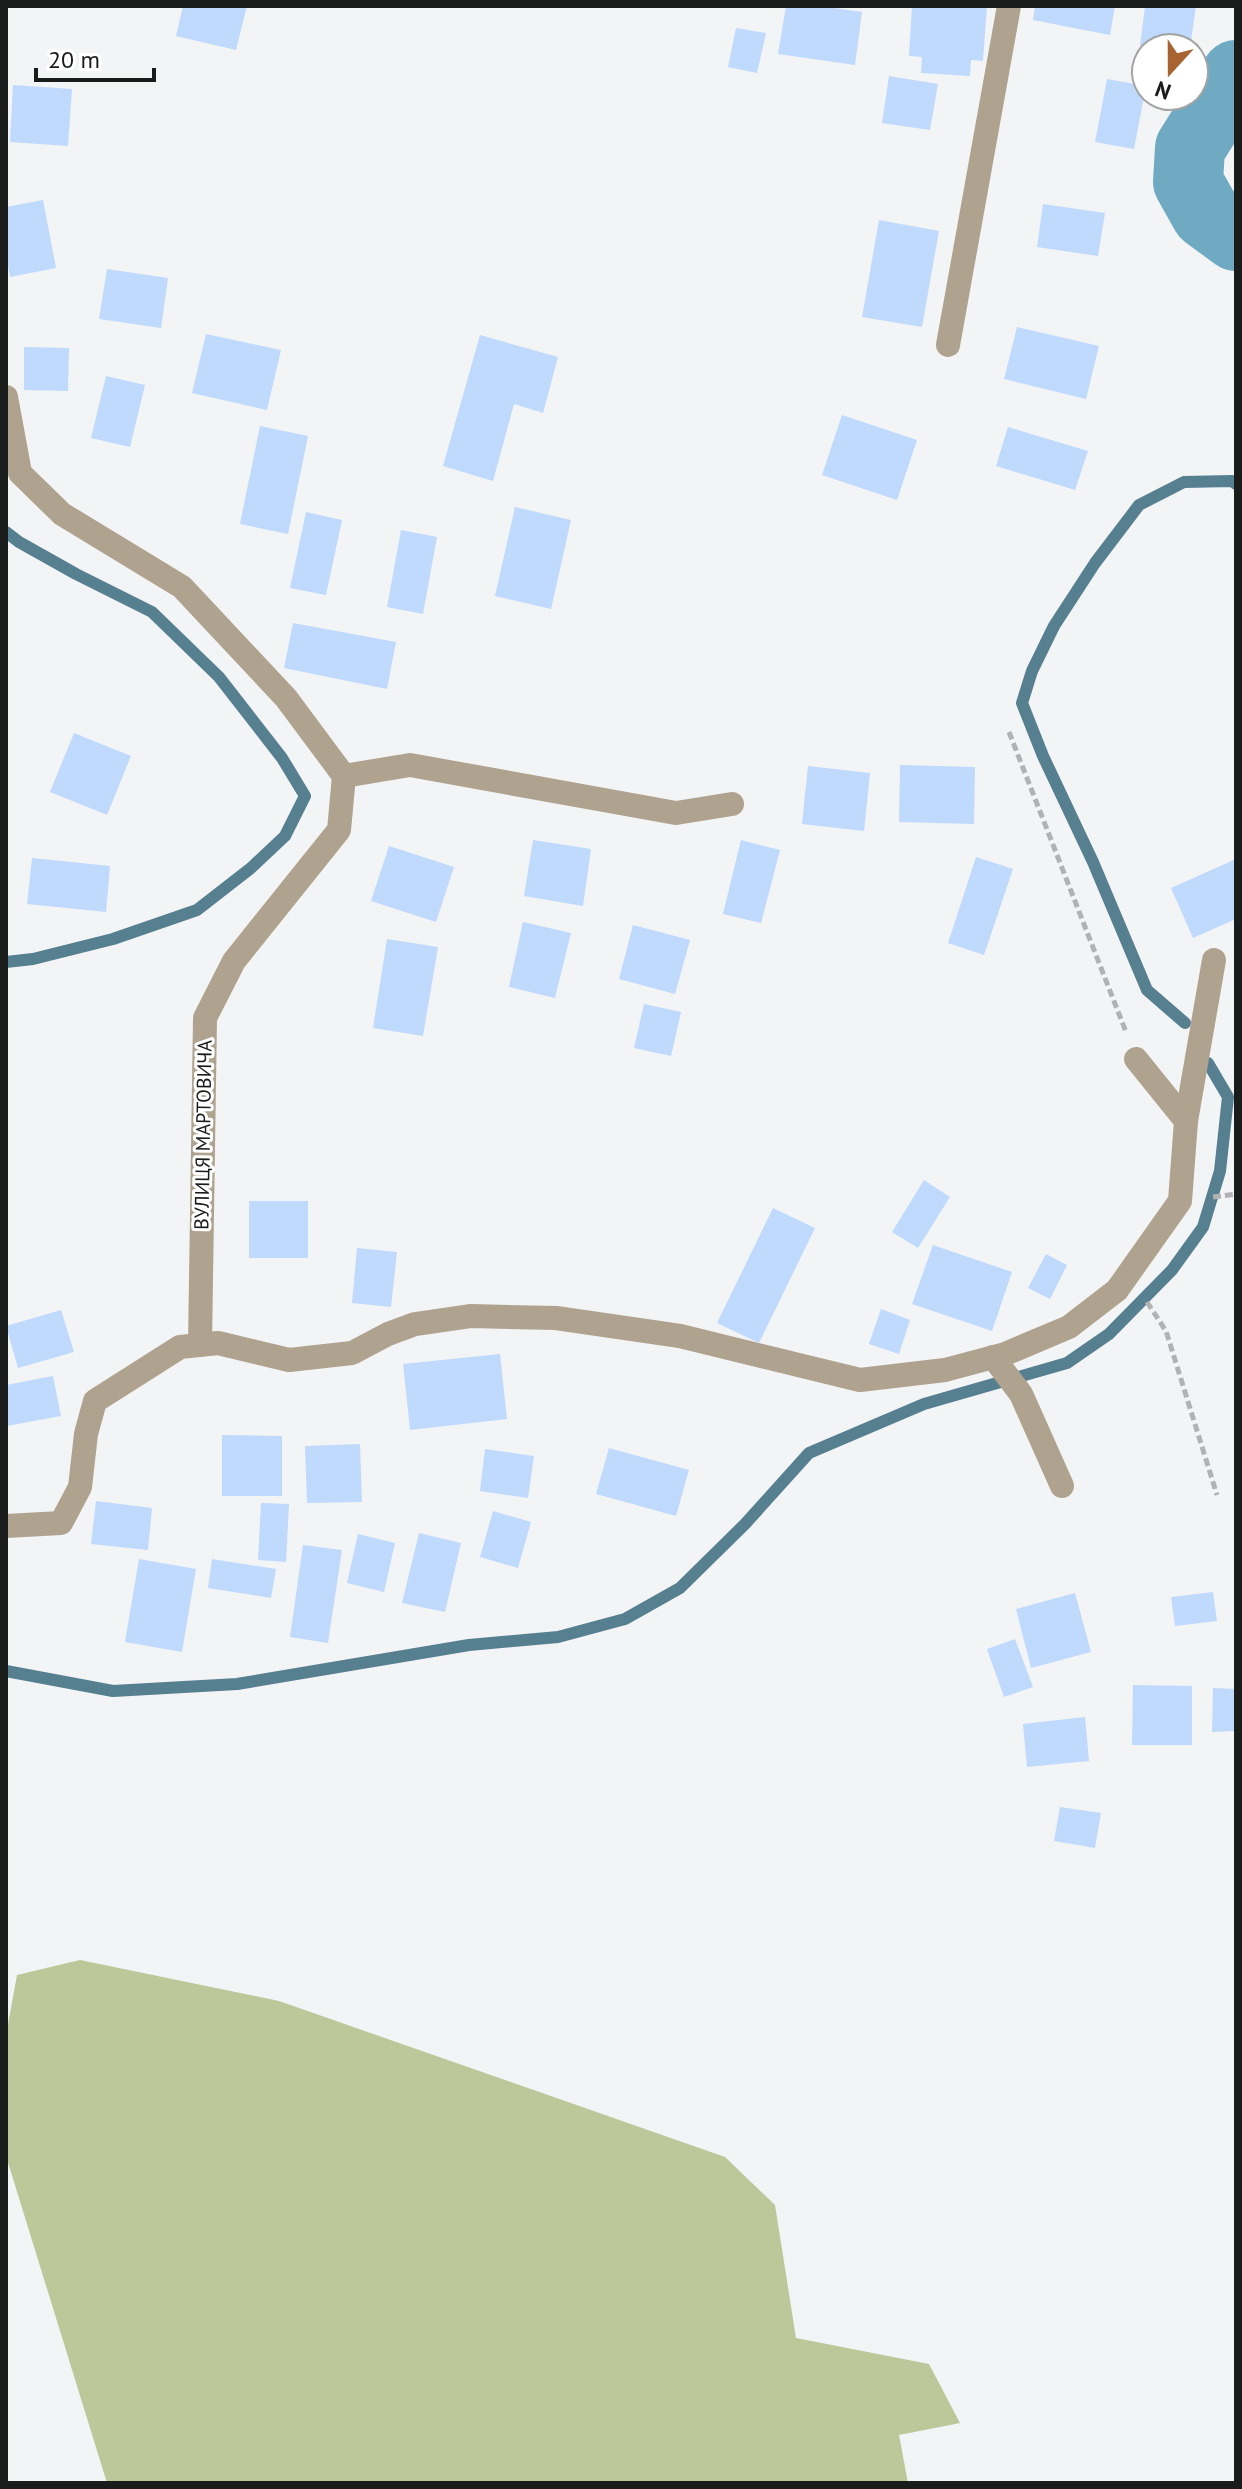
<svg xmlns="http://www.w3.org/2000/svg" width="1242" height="2489" font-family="'PT Sans',sans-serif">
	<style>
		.green { fill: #bcc79a }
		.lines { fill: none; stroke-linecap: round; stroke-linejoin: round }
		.stream { stroke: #567f90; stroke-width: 12 }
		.river { stroke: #6faac2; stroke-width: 70 }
		.building { fill: #bfdafd }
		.path { stroke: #b0b2b3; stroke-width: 5; stroke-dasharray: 8 4; stroke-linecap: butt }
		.minor { stroke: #afa28e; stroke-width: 24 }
		.labels { text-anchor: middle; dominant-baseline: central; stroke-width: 6; stroke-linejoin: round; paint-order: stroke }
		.street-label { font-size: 20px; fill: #1a1b1b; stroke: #fff }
	</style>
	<rect width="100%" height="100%" fill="#f2f4f6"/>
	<polygon class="green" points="80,1960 279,2001 725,2157 775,2205 796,2338 929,2364 960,2423 899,2435 908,2483 107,2483 6,2156 6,2035 17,1975"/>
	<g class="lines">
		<g class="stream">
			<polyline points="6,532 19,542 76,574 152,612 219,677 282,758 305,796 285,836 251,868 197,910 113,939 33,959 6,962"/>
			<polyline points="1185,1023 1147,990 1093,862 1043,756 1022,703 1032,671 1054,626 1095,563 1139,505 1184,482 1232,481 1236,484"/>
			<polyline points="6,1671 113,1691 237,1684 469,1645 558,1637 625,1619 680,1588 745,1524 809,1453 924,1404 1067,1363 1109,1334 1172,1270 1203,1227 1220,1171 1228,1097 1208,1063"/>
		</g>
		<polyline class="river" points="1236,75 1190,148 1188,182 1206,214 1236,236"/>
	</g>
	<g class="building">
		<polygon points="183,6 247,6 236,50 176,36"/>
		<polygon points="786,6 820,6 862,12 855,65 778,54"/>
		<polygon points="912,6 987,6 983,61 971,60 970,76 921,73 922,57 909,56"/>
		<polygon points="1035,6 1115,6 1110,35 1033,20"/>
		<polygon points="1145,6 1196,6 1190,48 1140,46"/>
		<polygon points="736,28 766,33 757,73 728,67"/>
		<polygon points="889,76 938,84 930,130 882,123"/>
		<polygon points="1107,79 1146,86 1134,149 1095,142"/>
		<polygon points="13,85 72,89 68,146 10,142"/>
		<polygon points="43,200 56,268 10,277 6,254 6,207"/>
		<polygon points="1043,204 1105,213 1098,256 1037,247"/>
		<polygon points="879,220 939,231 922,327 862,317"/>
		<polygon points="107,269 168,278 161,328 99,319"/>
		<polygon points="1017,327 1099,346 1086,399 1004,379"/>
		<polygon points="206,334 281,350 267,410 192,393"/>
		<polygon points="480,335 558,357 543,413 514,404 493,481 443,466"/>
		<polygon points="24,347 69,348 68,391 24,390"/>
		<polygon points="106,376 145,385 130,447 91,438"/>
		<polygon points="842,415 917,440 897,500 822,475"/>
		<polygon points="260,426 308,436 288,534 240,524"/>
		<polygon points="1008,427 1088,451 1075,490 996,466"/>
		<polygon points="515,507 571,520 551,609 495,596"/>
		<polygon points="306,512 342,520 326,595 290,588"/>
		<polygon points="401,530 437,537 423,614 387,607"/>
		<polygon points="293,623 396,642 387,689 284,668"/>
		<polygon points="74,733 131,756 107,815 50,792"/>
		<polygon points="900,765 975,767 974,824 899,822"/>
		<polygon points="808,766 870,773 864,831 802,824"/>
		<polygon points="533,840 591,849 583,906 524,896"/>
		<polygon points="741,840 780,850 761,923 723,914"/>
		<polygon points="389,846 454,867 436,922 371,901"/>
		<polygon points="976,857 1013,869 984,955 948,943"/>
		<polygon points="32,858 110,866 106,912 27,904"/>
		<polygon points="1236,859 1236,919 1193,938 1171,888"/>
		<polygon points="523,922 571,933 555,998 509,987"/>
		<polygon points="633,925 690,940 675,994 619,979"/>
		<polygon points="387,939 438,947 423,1036 373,1028"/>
		<polygon points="644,1004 681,1012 671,1056 634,1048"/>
		<polygon points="924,1180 950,1197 918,1248 892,1232"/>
		<rect x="249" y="1201" width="59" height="57"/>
		<polygon points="773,1208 815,1228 759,1343 717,1323"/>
		<polygon points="933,1245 1012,1272 992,1331 912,1304"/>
		<polygon points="357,1248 397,1252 391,1307 352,1303"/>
		<polygon points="1046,1254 1067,1265 1050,1299 1028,1288"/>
		<polygon points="881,1309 910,1320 899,1354 869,1344"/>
		<polygon points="61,1310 74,1352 18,1368 6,1326"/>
		<polygon points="500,1354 507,1419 410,1430 403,1364"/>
		<polygon points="53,1376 61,1416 7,1426 6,1385"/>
		<polygon points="222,1435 282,1436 282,1496 222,1496"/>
		<polygon points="360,1444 362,1502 307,1503 305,1446"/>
		<polygon points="609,1448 689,1470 676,1516 596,1494"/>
		<polygon points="485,1449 534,1456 528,1498 480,1491"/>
		<polygon points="96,1501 152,1508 148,1550 91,1544"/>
		<polygon points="261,1503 289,1504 286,1562 258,1560"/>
		<polygon points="493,1511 531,1522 518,1568 480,1557"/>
		<polygon points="419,1533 461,1543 445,1612 402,1603"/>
		<polygon points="358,1534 395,1543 384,1592 347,1583"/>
		<polygon points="303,1545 342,1550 328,1643 290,1637"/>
		<polygon points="139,1559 196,1569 182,1652 125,1642"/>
		<polygon points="212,1559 276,1569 271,1598 208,1588"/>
		<polygon points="1213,1592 1217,1621 1175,1626 1171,1597"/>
		<polygon points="1075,1593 1091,1652 1031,1668 1016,1609"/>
		<polygon points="1015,1639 1033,1687 1004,1697 987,1649"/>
		<polygon points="1133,1685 1192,1686 1192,1745 1132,1745"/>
		<polygon points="1213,1688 1236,1689 1236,1731 1212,1732"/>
		<polygon points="1085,1717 1089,1761 1027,1767 1023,1724"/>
		<polygon points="1060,1807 1101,1813 1095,1848 1054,1841"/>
	</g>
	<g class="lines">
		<g class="path">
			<polyline points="1009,732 1126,1032"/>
			<polyline points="1213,1197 1236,1194"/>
			<polyline points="1147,1302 1166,1331 1217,1495"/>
		</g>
		<g class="minor">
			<polyline points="948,345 1009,6"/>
			<polyline points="6,397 20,473 62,514 182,587 286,698 344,776 339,830 234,961 205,1018 200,1345"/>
			<polyline points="344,776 410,765 676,813 732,804"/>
			<polyline points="1186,1121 1214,960"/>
			<polyline points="993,1357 1021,1394 1062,1486"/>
			<polyline points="6,1526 61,1523 80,1487 86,1434 95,1401 180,1347 218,1343 289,1360 352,1353 388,1334 415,1324 470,1316 556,1318 680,1336 860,1380 945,1370 1005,1354 1069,1327 1117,1290 1180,1201 1186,1121 1136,1059"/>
		</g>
	</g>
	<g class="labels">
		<g class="street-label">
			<text transform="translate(203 1135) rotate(-89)">ВУЛИЦЯ МАРТОВИЧА</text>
		</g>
	</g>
	<rect width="1242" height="2489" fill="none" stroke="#1a1b1b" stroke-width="16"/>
	<g transform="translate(1170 72) rotate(201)"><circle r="38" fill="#ffffff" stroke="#a3a4a4" stroke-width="2"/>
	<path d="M0-6L14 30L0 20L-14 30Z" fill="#a76432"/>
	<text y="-12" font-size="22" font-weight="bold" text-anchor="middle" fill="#1a1b1b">N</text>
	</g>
	<path d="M36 68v12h118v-12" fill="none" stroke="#1a1b1b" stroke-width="4"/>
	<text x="48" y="68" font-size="24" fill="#1a1b1b" stroke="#ffffff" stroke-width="6" paint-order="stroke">20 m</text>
</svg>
